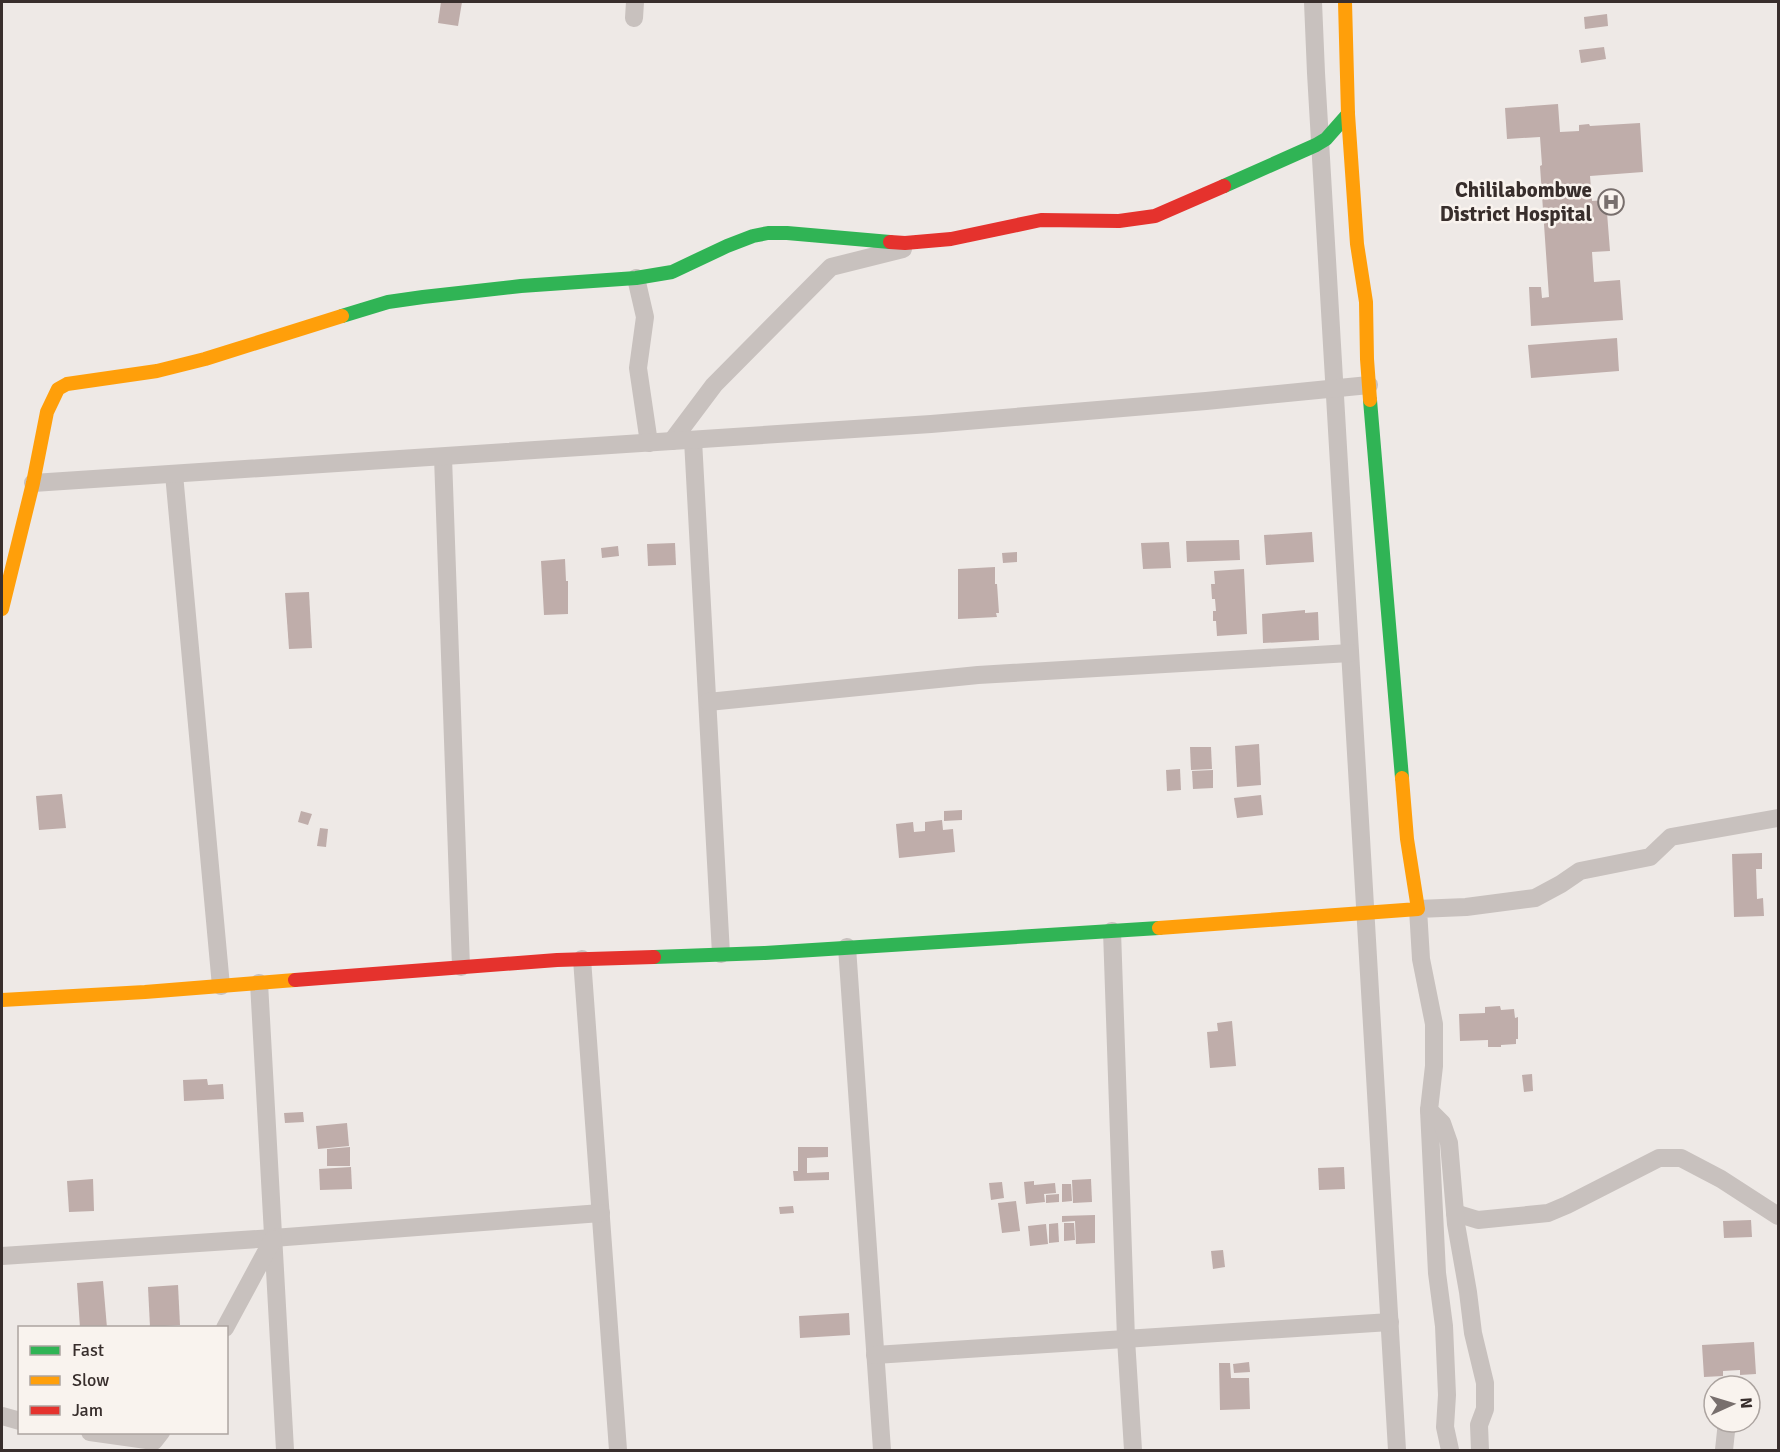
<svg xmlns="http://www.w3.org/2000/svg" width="1780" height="1452" font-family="Signika,sans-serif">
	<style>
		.building { fill: #bfadaa }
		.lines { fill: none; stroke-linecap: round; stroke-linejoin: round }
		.street { stroke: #c8c1be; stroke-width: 18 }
		.fast { stroke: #30b455; stroke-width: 14 }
		.slow { stroke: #ff9f0a; stroke-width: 14 }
		.jam { stroke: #e5322d; stroke-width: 14 }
		.labels { text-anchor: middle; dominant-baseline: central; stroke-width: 5; stroke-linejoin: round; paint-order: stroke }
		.poi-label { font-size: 21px; font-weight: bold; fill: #382e2c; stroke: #f9f3ee; text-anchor: end }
	</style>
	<rect width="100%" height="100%" fill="#eee9e6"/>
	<g class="building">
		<polygon points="441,2 462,2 458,26 438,23"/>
		<polygon points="1607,14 1608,26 1585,29 1584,17"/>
		<polygon points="1604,47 1606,59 1581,63 1579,50"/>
		<polygon points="1558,104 1560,132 1579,131 1579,125 1589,124 1590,126 1640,123 1643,172 1590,176 1592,201 1606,200 1610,251 1592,252 1594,282 1620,280 1623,320 1531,326 1529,287 1541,287 1542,298 1549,297 1540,166 1542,165 1540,137 1507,139 1505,108"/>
		<polygon points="1617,338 1619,371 1531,378 1528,345"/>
		<polygon points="1312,532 1314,562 1266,565 1264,535"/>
		<polygon points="1239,540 1240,560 1187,562 1186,541"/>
		<polygon points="1169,542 1171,568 1143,569 1141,543"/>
		<polygon points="675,543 676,565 648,566 647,544"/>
		<polygon points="618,546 619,556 602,558 601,548"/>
		<polygon points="1017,552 1017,562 1003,563 1002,553"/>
		<polygon points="565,559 566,581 568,581 568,614 544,615 541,561"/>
		<polygon points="995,567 995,584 997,584 999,613 996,613 997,617 958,619 958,569"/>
		<polygon points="1244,569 1247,634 1217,636 1216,621 1213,621 1213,611 1216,611 1215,599 1212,599 1211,584 1215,584 1214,571"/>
		<polygon points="309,592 312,648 289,649 285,593"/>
		<polygon points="1305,610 1305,613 1318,612 1319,640 1263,643 1262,614"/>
		<polygon points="1259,744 1261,785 1237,787 1235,746"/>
		<polygon points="1190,747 1211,747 1212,769 1191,770"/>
		<polygon points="1180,769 1181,790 1167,791 1166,770"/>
		<polygon points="1213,770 1213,788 1193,789 1192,771"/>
		<polygon points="62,794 66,828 39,830 36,796"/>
		<polygon points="1261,795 1263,815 1237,818 1234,798"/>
		<polygon points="962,810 962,820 944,821 944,811"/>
		<polygon points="301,811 312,814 308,825 298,822"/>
		<polygon points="942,820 943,830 953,829 955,852 899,858 896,824 913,822 914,832 925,831 925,822"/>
		<polygon points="320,828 328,829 326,847 317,846"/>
		<polygon points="1762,853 1762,869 1756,869 1757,899 1763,898 1764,916 1734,917 1732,854"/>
		<polygon points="1500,1006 1501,1010 1514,1009 1515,1018 1518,1017 1518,1039 1516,1039 1516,1044 1501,1045 1501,1047 1488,1047 1488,1040 1460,1041 1459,1014 1485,1013 1485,1007"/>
		<polygon points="1232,1021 1236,1066 1210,1068 1207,1032 1218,1031 1217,1023"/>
		<polygon points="1532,1074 1533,1091 1524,1092 1522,1075"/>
		<polygon points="207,1079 208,1085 223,1084 224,1099 184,1101 183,1080"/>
		<polygon points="303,1112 304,1122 285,1123 284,1113"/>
		<polygon points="347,1123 349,1146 318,1149 316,1126"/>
		<polygon points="350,1147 350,1166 327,1166 327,1149"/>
		<polygon points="798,1147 828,1147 828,1157 807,1158 807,1173 829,1172 829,1180 794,1181 793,1171 798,1171"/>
		<polygon points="351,1167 352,1189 320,1190 319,1169"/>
		<polygon points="1344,1167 1345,1189 1319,1190 1318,1168"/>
		<polygon points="93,1179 94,1211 69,1212 67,1181"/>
		<polygon points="1091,1179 1092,1202 1073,1203 1072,1180"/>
		<polygon points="1034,1181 1034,1185 1055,1183 1056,1193 1044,1194 1045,1202 1026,1204 1024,1182"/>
		<polygon points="1002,1182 1004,1198 991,1200 989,1183"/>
		<polygon points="1062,1184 1071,1184 1072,1201 1062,1202"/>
		<polygon points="1059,1194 1059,1202 1046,1203 1046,1195"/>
		<polygon points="1016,1201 1020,1231 1002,1233 998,1203"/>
		<polygon points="793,1206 794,1213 780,1214 779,1207"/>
		<polygon points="1095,1215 1095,1243 1076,1244 1075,1221 1062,1222 1062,1216"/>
		<polygon points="1751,1220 1752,1237 1724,1238 1723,1221"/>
		<polygon points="1058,1223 1059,1242 1049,1243 1049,1224"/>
		<polygon points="1064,1223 1074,1223 1075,1240 1064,1241"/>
		<polygon points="1046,1224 1048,1244 1030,1246 1028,1226"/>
		<polygon points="1223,1250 1225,1267 1213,1269 1211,1251"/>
		<polygon points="103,1281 107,1328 80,1328 77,1283"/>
		<polygon points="178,1285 180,1325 150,1327 148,1287"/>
		<polygon points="849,1313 850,1335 800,1338 799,1316"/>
		<polygon points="1754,1342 1756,1374 1740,1375 1740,1370 1723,1371 1723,1376 1704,1377 1702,1345"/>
		<polygon points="1249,1362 1250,1372 1234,1373 1233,1364"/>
		<polygon points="1219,1363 1230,1363 1231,1378 1249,1378 1250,1409 1220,1410"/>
	</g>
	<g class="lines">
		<g class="street">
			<polyline points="1313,2 1316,73 1397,1450"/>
			<polyline points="634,18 635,2"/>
			<polyline points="636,278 645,317 638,368 649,443"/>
			<polyline points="693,440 721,954"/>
			<polyline points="672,441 714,385 831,267 903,249"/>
			<polyline points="443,457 461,967"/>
			<polyline points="174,474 221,986"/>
			<polyline points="33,483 931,424 1206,401 1369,385"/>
			<polyline points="708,702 978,675 1350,653"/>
			<polyline points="1112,931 1126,1339 1133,1450"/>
			<polyline points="847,947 882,1450"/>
			<polyline points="582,959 618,1450"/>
			<polyline points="259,983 285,1450"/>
			<polyline points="1429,1110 1437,1273 1444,1326 1447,1395 1445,1427 1450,1450"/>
			<polyline points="1455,1213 1478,1220 1548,1213 1567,1205 1659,1158 1681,1158 1721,1179 1778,1216"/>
			<polyline points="2,1256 273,1238 601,1213"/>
			<polyline points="225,1328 273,1239"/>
			<polyline points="875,1355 1390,1322"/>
			<polyline points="2,1416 20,1421"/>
			<polyline points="90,1432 154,1441 161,1432"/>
			<polyline points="1480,1450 1479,1425 1485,1409 1485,1383 1473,1333 1468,1292 1456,1224 1449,1143 1442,1123 1429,1110 1434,1066 1434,1024 1421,959 1418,909 1466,907 1535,898 1561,884 1580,871 1650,857 1671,837 1778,818"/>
			<polyline points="1724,1450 1727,1422"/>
		</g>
		<g class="fast">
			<polyline points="1224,186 1316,145 1326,139 1348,114"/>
			<polyline points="342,316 388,302 423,297 521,286 636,278 672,272 727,246 753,236 768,233 787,233 890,242"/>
			<polyline points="1370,400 1402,778"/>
			<polyline points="654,957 765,953 1159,928"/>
		</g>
		<g class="slow">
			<polyline points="1345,2 1348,114 1357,244 1366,302 1367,359 1370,400"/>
			<polyline points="2,609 33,483 47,412 58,389 67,384 157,371 205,359 342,316"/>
			<polyline points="1159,928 1418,909 1407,839 1402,778"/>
			<polyline points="2,1000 145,992 295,980"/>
		</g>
		<g class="jam">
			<polyline points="890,242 905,243 951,239 1041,220 1119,221 1155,216 1224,186"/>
			<polyline points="295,980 557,960 654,957"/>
		</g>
	</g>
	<defs>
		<g id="hospital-ring" transform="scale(1.35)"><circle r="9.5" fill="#f9f3ee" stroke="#786f6d" stroke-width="1.5"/><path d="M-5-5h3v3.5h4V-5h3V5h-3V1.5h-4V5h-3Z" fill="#786f6d"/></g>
	</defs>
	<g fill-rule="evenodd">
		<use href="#hospital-ring" x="1611" y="202"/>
	</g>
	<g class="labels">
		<g class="poi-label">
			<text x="1592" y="190">Chililabombwe<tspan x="1592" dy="24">District Hospital</tspan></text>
		</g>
	</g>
	<rect width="1780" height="1452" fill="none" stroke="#382e2c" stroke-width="6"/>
	<rect x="18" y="1326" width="210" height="108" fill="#f9f3ee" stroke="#aca4a0" stroke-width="1.5"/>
	<rect x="30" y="1346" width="30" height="9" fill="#30b455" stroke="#aca4a0" stroke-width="1.5"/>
	<text x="72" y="1356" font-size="18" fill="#382e2c">Fast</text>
	<rect x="30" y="1376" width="30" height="9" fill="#ff9f0a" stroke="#aca4a0" stroke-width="1.5"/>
	<text x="72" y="1386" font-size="18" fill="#382e2c">Slow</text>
	<rect x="30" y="1406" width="30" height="9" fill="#e5322d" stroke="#aca4a0" stroke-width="1.5"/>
	<text x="72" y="1416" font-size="18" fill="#382e2c">Jam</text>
	<g transform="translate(1732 1404) rotate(86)"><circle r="28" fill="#f9f3ee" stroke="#aca4a0" stroke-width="1.5"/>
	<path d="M0-4.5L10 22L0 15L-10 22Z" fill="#786f6d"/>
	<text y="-9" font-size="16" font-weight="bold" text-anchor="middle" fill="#382e2c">N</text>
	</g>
</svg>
